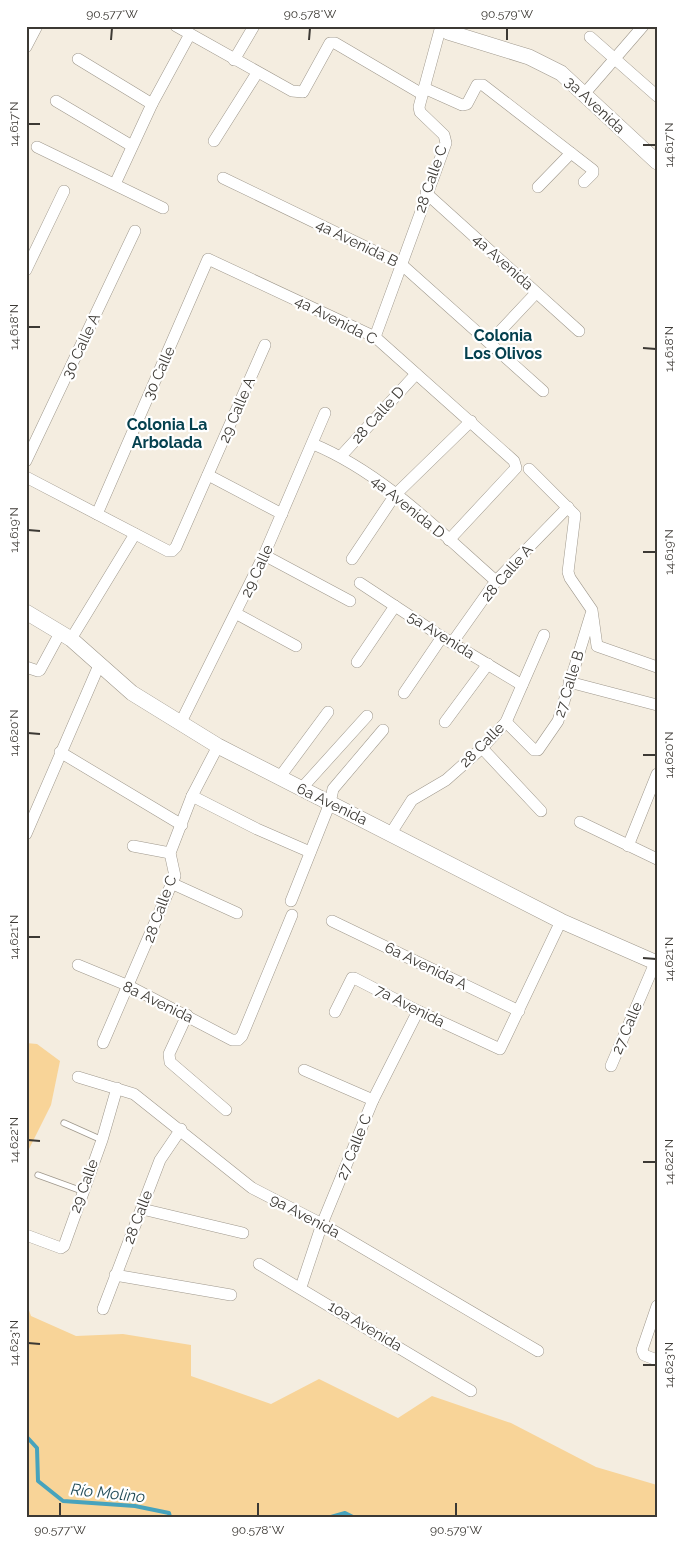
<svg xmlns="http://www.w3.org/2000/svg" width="683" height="1543" font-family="Raleway,sans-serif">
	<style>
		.green { fill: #f8d498 }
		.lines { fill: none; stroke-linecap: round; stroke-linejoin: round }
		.stream { stroke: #47a3bd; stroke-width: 4 }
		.service-casing { stroke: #9f988c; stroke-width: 7 }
		.minor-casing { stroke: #9f988c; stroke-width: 12 }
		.tertiary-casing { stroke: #9f988c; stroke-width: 16 }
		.service { stroke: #fff; stroke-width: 5.5 }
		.minor { stroke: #fff; stroke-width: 11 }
		.tertiary { stroke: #fff; stroke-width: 15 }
		.ticks { fill: none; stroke: #3c3934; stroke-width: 2 }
		.labels { text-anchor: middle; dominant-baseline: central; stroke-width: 4.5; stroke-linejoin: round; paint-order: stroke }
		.street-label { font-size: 15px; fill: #3c3934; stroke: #fff }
		.neighbourhood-label { font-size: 16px; font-weight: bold; fill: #05414f; stroke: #fff }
		.water-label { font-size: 16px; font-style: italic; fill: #244d59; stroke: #fff }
		.neatline { fill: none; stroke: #3c3934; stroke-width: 2 }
		.ticks-label { font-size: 12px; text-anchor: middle; fill: #3c3934 }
	</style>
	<rect width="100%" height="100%" fill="#f4ede0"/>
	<g class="green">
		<polygon points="26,1043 37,1044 60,1061 51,1105 26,1155"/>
		<polygon points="26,1302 31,1316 76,1336 123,1334 191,1345 191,1376 271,1404 319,1379 398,1418 432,1396 511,1423 596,1467 657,1485 657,1517 26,1517"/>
	</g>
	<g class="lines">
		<g class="stream">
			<polyline points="26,1436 37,1448 38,1481 63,1501 135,1506 169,1513 170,1517"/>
			<polyline points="331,1517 345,1513 353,1517"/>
		</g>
		<g class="service-casing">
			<g id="service">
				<polyline points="64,1123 102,1140"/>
				<polyline points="38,1175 82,1191"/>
			</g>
		</g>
		<g class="minor-casing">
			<g id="minor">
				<polyline points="176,26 292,91 303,92 330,43 335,43 422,94"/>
				<polyline points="590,37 657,96"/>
				<polyline points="26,47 37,26"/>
				<polyline points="78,59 152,104"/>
				<polyline points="234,60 254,26"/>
				<polyline points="424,88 462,105 467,104 477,85 483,85 593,170 593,173 584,182"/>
				<polyline points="585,93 643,26"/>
				<polyline points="56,101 132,146"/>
				<polyline points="214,141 257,73"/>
				<polyline points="37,147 163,208"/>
				<polyline points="223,178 401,264 543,391"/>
				<polyline points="115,184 152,104 190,34"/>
				<polyline points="538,187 571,153"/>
				<polyline points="426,193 579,331"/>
				<polyline points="26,270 64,191"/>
				<polyline points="375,337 446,143 444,135 420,112 419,107 441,26"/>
				<polyline points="490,342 536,293"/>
				<path d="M313,444c70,29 127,88 183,137"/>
				<polyline points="341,456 416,374"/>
				<polyline points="26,461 135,231"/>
				<polyline points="529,469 575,515 568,572 570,578 592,610 597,646 657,667"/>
				<polyline points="208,475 282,514"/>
				<polyline points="26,477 168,551 172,551 176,547 265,345"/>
				<polyline points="97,514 208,259 375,337 514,461 516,468 449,540"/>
				<polyline points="264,555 350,601"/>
				<polyline points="352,559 395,495 471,421"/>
				<polyline points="360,583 442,637 522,685"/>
				<polyline points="237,614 296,646"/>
				<polyline points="71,639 135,534"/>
				<polyline points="452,643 496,581 568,507"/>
				<polyline points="357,662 395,606"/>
				<polyline points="26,667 38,671 40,670 60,633"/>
				<polyline points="569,682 657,705"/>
				<polyline points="404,693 442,637"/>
				<polyline points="445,722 488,664"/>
				<polyline points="506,722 534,750 538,750 558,721 591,614"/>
				<polyline points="180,724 264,555 325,413"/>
				<polyline points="482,748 541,811"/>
				<polyline points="60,752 182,825"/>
				<polyline points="279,778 328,712"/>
				<polyline points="301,789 367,716"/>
				<polyline points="192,796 257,829 310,852"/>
				<polyline points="580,822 657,859"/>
				<polyline points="391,833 412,800 446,780 482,748 506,722 544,635"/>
				<polyline points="26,834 100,663"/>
				<polyline points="133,846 170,853"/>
				<polyline points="628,846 657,774"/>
				<polyline points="171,883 237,913"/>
				<polyline points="291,901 330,803 333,789 383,730"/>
				<polyline points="332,921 519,1011"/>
				<polyline points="78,965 129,986 232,1040 238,1040 242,1036 292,915"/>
				<polyline points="335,1012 352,978 354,978 418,1011 500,1049 561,921"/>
				<polyline points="187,1015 169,1054 170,1062 226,1110"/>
				<polyline points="103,1043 175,876 170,853 192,796 218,746"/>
				<polyline points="611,1066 655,963"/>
				<polyline points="304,1070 373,1100"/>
				<polyline points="78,1077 134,1094 252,1188 322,1224 538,1351"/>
				<polyline points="142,1209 243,1233"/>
				<polyline points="26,1235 61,1248 64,1246 102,1140 117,1088"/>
				<polyline points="259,1264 471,1391"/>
				<polyline points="115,1275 231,1295"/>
				<polyline points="301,1287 322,1224 373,1100 418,1011"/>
				<polyline points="657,1306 642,1350 644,1355 657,1360"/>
				<polyline points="103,1309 160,1160 181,1129"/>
			</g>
		</g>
		<g class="tertiary-casing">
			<g id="tertiary">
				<polyline points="443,26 448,32 529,57 561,73 657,162"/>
				<polyline points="26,612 71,639 132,693 218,746 561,921 657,963"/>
			</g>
		</g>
		<use href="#service" class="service"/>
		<use href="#minor" class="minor"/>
		<use href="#tertiary" class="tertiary"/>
	</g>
	<path class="ticks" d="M111,40l1,-12M309,40l1,-12M507,40v-12M28,124h12M643,145h13M28,327h12M643,348l13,1M28,530l12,1M643,552h13M28,733l12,1M643,755h13M28,937h12M643,958l13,1M28,1140l12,1M643,1162h13M28,1343l12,1M643,1365h13M60,1516v-13M258,1516v-13M456,1516v-13"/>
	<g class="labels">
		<g class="street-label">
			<text transform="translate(595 105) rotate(43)">3a Avenida</text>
			<text transform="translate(431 179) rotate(-71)">28 Calle C</text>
			<text transform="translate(357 243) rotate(26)">4a Avenida B</text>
			<text transform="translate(503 262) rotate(42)">4a Avenida</text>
			<text transform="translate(336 320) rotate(27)">4a Avenida C</text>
			<text transform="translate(81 346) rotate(-65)">30 Calle A</text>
			<text transform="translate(159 373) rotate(-66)">30 Calle</text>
			<text transform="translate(237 410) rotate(-67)">29 Calle A</text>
			<text transform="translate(378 415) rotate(-48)">28 Calle D</text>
			<text transform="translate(408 507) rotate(39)">4a Avenida D</text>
			<text transform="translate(257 571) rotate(-65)">29 Calle</text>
			<text transform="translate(507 573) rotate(-49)">28 Calle A</text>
			<text transform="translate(441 635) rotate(32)">5a Avenida</text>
			<text transform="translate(569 684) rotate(-73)">27 Calle B</text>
			<text transform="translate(482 745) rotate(-45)">28 Calle</text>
			<text transform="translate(332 804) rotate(26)">6a Avenida</text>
			<text transform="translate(160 909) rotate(-70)">28 Calle C</text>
			<text transform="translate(426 966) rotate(26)">6a Avenida A</text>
			<text transform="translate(158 1002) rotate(26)">8a Avenida</text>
			<text transform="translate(410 1006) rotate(27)">7a Avenida</text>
			<text transform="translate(627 1028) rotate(-67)">27 Calle</text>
			<text transform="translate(354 1147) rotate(-68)">27 Calle C</text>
			<text transform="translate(84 1186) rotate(-70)">29 Calle</text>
			<text transform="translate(305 1216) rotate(28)">9a Avenida</text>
			<text transform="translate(138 1217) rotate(-69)">28 Calle</text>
			<text transform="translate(365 1326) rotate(31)">10a Avenida</text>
		</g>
		<g class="neighbourhood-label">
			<text x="503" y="335">Colonia<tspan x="503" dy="18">Los Olivos</tspan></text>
			<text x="167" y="424">Colonia La<tspan x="167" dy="18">Arbolada</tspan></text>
		</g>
		<g class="water-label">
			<text transform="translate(108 1493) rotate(6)">Río Molino</text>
		</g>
	</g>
	<rect width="683" height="1543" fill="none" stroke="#ffffff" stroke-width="55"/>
	<rect x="28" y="28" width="628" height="1488" class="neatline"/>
	<g class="ticks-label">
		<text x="112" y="18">90.577°W</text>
		<text x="310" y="18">90.578°W</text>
		<text x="507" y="18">90.579°W</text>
		<text transform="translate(14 124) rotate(-90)" y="4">14.617°N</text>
		<text transform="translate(669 145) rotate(-90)" y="4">14.617°N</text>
		<text transform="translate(14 327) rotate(-90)" y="4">14.618°N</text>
		<text transform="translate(669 349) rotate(-90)" y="4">14.618°N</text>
		<text transform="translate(14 530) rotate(-90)" y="4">14.619°N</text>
		<text transform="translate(669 552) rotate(-90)" y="4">14.619°N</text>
		<text transform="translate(14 733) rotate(-90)" y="4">14.620°N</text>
		<text transform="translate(669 755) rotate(-90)" y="4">14.620°N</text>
		<text transform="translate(14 937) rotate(-90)" y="4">14.621°N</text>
		<text transform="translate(669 959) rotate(-90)" y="4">14.621°N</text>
		<text transform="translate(14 1140) rotate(-90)" y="4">14.622°N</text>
		<text transform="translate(669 1162) rotate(-90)" y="4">14.622°N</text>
		<text transform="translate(14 1343) rotate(-90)" y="4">14.623°N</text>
		<text transform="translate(669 1365) rotate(-90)" y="4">14.623°N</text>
		<text x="60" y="1534">90.577°W</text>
		<text x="258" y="1534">90.578°W</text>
		<text x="456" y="1534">90.579°W</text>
	</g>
</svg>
